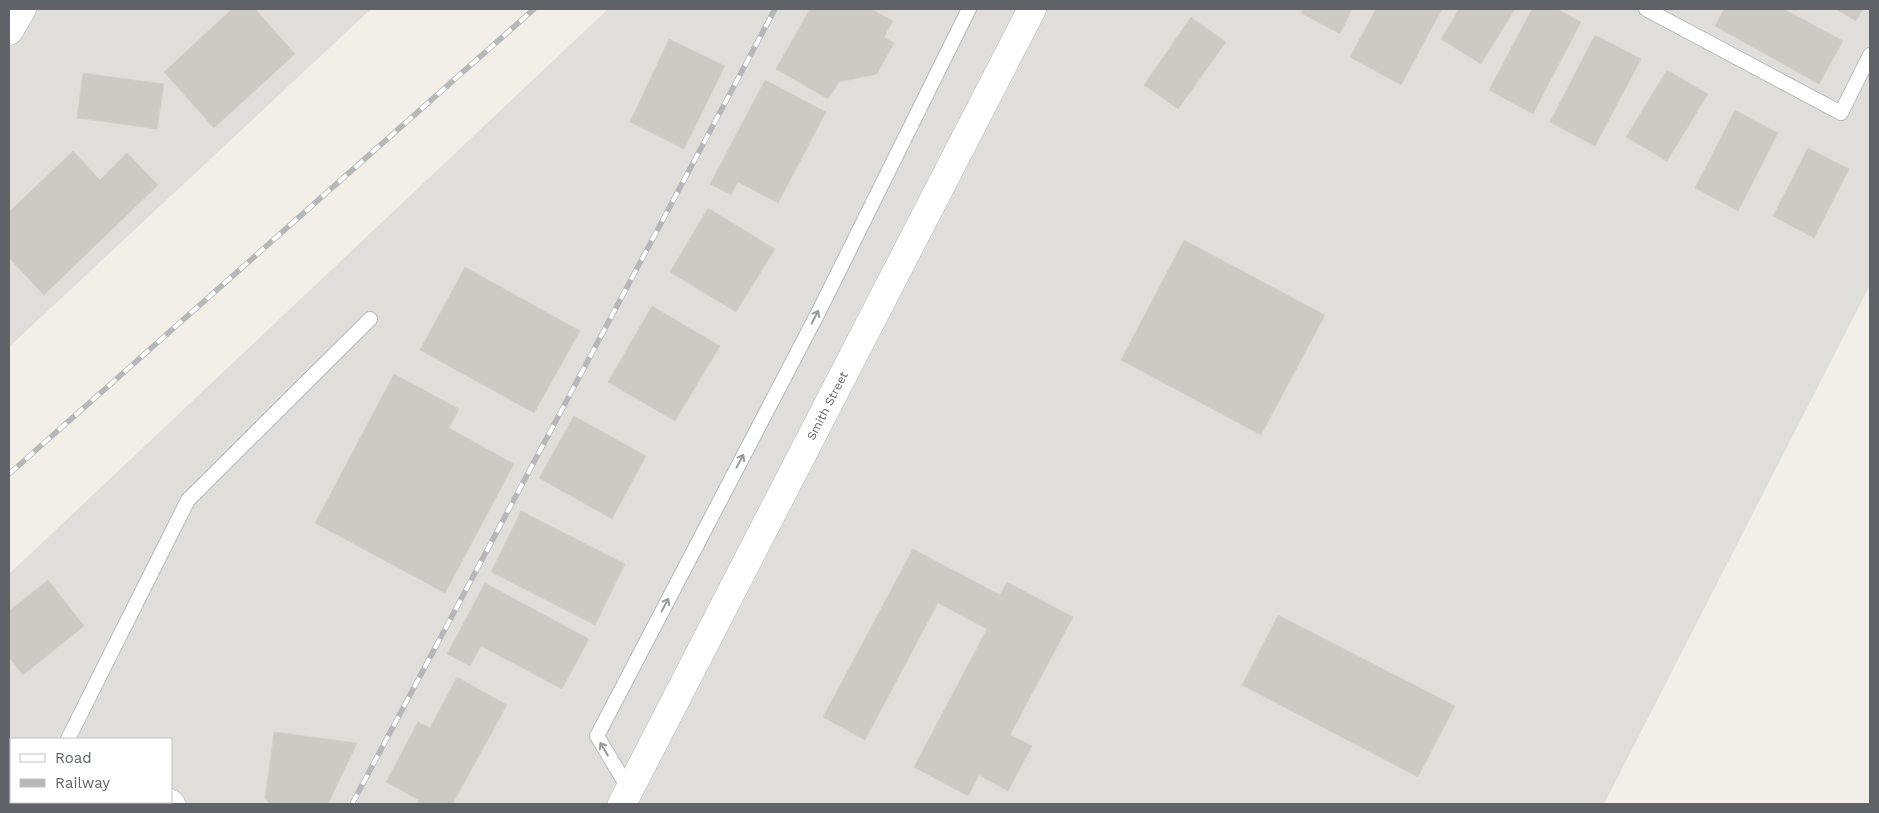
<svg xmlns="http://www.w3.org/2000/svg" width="1879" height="813" font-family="'Work Sans',sans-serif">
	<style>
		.industrial { fill: #e0deda; fill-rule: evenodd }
		.building { fill: #cccac5; stroke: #d6d1c6 }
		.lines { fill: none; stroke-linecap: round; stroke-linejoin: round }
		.lane-casing { stroke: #b5b8bc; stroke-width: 16 }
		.street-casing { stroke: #b5b8bc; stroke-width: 29 }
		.lane { stroke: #fff; stroke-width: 14 }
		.street { stroke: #fff; stroke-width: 28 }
		.rail-casing { stroke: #b6b7b8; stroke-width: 5.5 }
		.rail { stroke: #fff; stroke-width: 4; stroke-dasharray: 11; stroke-linecap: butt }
		.oneway { stroke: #979a9d }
		.labels { text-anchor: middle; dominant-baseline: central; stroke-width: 4; stroke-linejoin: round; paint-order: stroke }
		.street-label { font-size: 12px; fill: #5f6368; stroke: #fff }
	</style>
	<rect width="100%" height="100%" fill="#f1efe8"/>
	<g class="industrial">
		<polygon points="9,9 371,9 9,347"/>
		<path d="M608,9h1262v276l-266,519h-1595v-230zM11,739h160v63h-160z"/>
	</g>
	<g class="building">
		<polygon points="232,9 255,9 295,54 214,128 164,72"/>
		<polygon points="810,9 871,9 893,21 884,37 894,43 877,74 839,82 828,99 776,69"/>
		<polygon points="1303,9 1352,9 1340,34 1301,13"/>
		<polygon points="1376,9 1442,9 1401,85 1350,57"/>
		<polygon points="1459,9 1515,9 1481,64 1441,39"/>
		<polygon points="1532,9 1557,9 1581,22 1533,114 1489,90"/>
		<polygon points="1724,9 1784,9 1843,41 1819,84 1715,26"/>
		<polygon points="1836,9 1863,9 1856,21"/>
		<polygon points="1191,17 1226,42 1178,109 1144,85"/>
		<polygon points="1595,35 1641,59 1595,146 1550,122"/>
		<polygon points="669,39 725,66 684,149 630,122"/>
		<polygon points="1667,70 1708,94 1667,161 1626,137"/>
		<polygon points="83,73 164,84 157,129 77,118"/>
		<polygon points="765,80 826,112 778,203 738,182 731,195 710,184"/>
		<polygon points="1735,110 1778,133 1738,211 1695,188"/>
		<polygon points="1808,148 1849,169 1814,238 1773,216"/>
		<polygon points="73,151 100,180 127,153 158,185 44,295 9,258 9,212"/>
		<polygon points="708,208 775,249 736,312 670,272"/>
		<polygon points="1184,240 1325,315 1261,435 1121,360"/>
		<polygon points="465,267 580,331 534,413 420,350"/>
		<polygon points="652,306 720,346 675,421 608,382"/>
		<polygon points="394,374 459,409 449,428 514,464 445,593 315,523"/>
		<polygon points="574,416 646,456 612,519 539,478"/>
		<polygon points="521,511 625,564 595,625 491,572"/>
		<polygon points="913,549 1000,595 1007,582 1073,617 1010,735 1032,746 1008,791 979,775 968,796 914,767 987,629 938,603 865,740 823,717"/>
		<polygon points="48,580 84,626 23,675 9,657 9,611"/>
		<polygon points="485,583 589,639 562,689 481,646 470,666 447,654"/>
		<polygon points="1278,615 1455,706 1418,777 1242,685"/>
		<polygon points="457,677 507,705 453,803 456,804 417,804 419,800 386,782 418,722 430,728"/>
		<polygon points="274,732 357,743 328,804 270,804 265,798"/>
	</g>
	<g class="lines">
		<g class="lane-casing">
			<g id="lane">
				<polyline points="1646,9 1841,113 1870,55"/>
				<polyline points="68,739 188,500 370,319"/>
				<polyline points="630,791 597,736 818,313 969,9"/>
			</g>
		</g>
		<g class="street-casing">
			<g id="street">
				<polyline points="9,31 22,9"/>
				<polyline points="166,802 171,804"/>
				<polyline points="18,804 20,802"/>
				<path id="s1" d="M622,804l410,-795"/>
			</g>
		</g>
		<use href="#lane" class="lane"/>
		<use href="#street" class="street"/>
		<g class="rail-casing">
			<g id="rail">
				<polyline points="9,474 534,9"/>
				<polyline points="352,804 775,9"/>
			</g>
		</g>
		<use href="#rail" class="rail"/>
	</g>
	<defs><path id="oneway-shaft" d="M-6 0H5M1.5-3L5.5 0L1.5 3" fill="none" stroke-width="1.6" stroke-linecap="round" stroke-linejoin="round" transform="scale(1.25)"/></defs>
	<g class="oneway">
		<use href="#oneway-shaft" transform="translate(815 317) rotate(-63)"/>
		<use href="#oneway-shaft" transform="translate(740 461) rotate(-62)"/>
		<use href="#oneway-shaft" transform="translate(665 605) rotate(-62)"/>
		<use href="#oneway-shaft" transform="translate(604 749) rotate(-121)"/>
	</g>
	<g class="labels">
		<g class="street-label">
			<text stroke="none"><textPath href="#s1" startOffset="448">Smith Street</textPath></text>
		</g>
	</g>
	<rect width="1879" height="813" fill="none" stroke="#5f6368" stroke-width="20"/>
	<rect x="10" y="738" width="162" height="65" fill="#ffffff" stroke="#bfc1c3"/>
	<rect x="20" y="754" width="25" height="8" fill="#ffffff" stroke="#bfc1c3"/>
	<text x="55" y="763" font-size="15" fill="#5f6368">Road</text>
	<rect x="20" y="779" width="25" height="8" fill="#b6b7b8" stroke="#bfc1c3"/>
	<text x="55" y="788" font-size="15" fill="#5f6368">Railway</text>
</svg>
